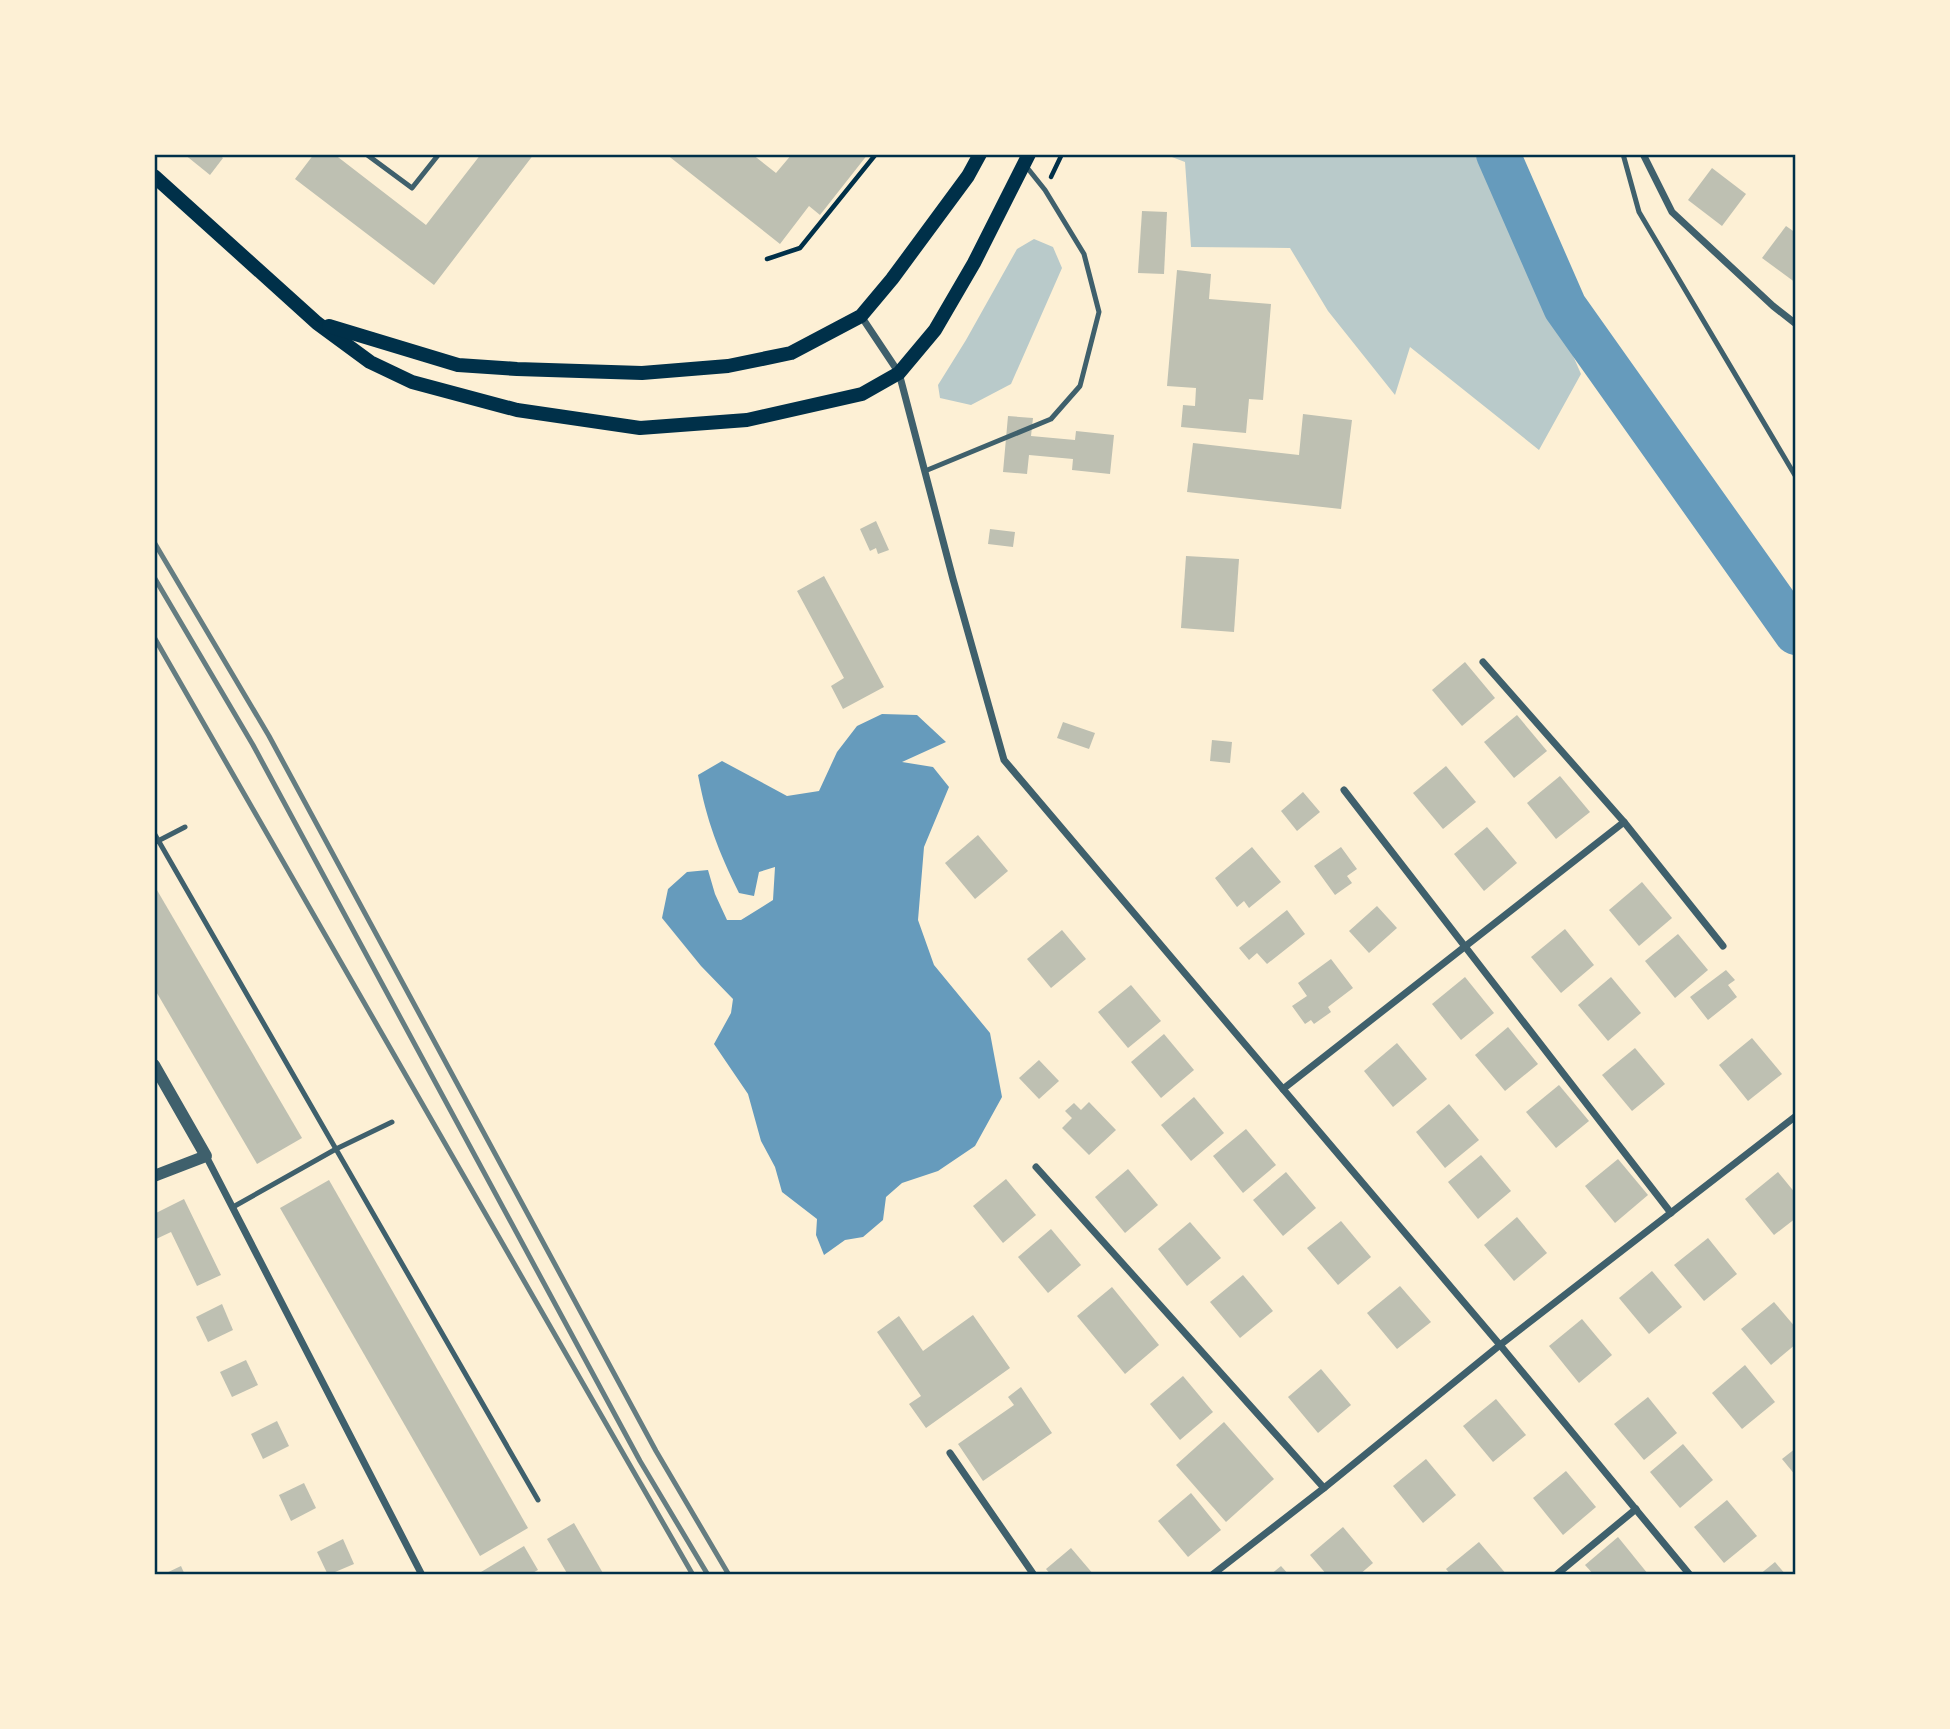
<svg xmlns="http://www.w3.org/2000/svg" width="1950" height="1729" font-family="'Exo 2',sans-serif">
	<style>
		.green { fill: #b9caca }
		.water { fill: #669bbc }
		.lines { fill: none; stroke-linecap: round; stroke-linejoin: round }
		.river { stroke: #669bbc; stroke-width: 44 }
		.building { fill: #bec0b2 }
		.path { stroke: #003049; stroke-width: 4.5 }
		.service { stroke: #3f606c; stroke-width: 5 }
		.minor { stroke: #3f606c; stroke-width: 7 }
		.tertiary { stroke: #3f606c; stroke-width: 12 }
		.secondary { stroke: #003049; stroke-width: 14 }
		.rail { stroke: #657d81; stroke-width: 5 }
		.neatline { fill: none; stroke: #003049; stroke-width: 2.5 }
	</style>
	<rect width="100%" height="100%" fill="#fdf0d5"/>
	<g class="green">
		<polygon points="1164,154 1485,154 1581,374 1539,450 1410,347 1395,395 1328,311 1290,248 1191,247 1185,162"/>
		<polygon points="1034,239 1053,247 1062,268 1011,384 971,405 940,398 938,385 966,340 1017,249"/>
	</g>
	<path class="water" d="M882,714l35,1 29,27 -44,20 31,5 16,20 -25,60 -6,73 16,45 56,68 12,64 -27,49 -37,25 -36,12 -16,14 -3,23 -20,17 -18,3 -21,15 -8,-20 1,-16 -35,-27 -7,-25 -14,-26 -13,-47 -34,-50 17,-31 2,-14 -32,-33 -39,-48 6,-29 19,-17 21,-2 7,24 12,26h14l32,-20 2,-33 -16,5 -5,24 -15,-3c-21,-43 -32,-71 -41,-118l24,-14 65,35 32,-5 18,-39 20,-26z"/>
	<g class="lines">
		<polyline class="river" points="1498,154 1565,307 1796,633"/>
	</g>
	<g class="building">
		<polygon points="184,154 218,154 223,158 210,175"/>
		<polygon points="314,154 334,154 426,225 481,154 534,154 434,285 295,179"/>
		<polygon points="666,154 752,154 776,173 792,154 868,154 820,215 809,206 780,244"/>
		<polygon points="1712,168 1746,194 1722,226 1688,200"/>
		<polygon points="1142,211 1167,212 1164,274 1138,273"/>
		<polygon points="1786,226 1796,233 1796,283 1762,258"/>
		<polygon points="1177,270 1211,274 1209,299 1271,304 1263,400 1249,399 1246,433 1181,427 1183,405 1195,406 1196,388 1167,386"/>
		<polygon points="1303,414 1352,420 1341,509 1187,492 1193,443 1299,455"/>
		<polygon points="1008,416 1033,418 1031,436 1075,440 1076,431 1114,435 1110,474 1072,470 1073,459 1029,455 1027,474 1003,472"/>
		<polygon points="876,521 889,550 878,554 876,548 870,551 860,529"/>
		<polygon points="990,529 1015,532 1013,547 988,544"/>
		<polygon points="1186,556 1239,559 1234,632 1181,628"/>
		<polygon points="824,576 884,687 843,709 831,686 844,678 797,591"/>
		<polygon points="1465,662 1495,698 1462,726 1432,690"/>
		<polygon points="1517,715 1547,751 1514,778 1484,742"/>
		<polygon points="1063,722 1095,733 1089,749 1057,738"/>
		<polygon points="1212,740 1232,742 1230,763 1210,761"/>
		<polygon points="1446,766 1476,802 1443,829 1413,793"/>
		<polygon points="1560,776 1590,812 1556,839 1527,803"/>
		<polygon points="1303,792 1320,812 1297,831 1281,811"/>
		<polygon points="1487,827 1517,863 1484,891 1454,854"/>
		<polygon points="978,835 1008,871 975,899 945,863"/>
		<polygon points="1252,847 1281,882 1249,908 1244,901 1237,907 1215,878"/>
		<polygon points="1341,847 1357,869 1347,876 1352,883 1335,895 1314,866"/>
		<polygon points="1642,882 1672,918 1639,946 1609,910"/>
		<polygon points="154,885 302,1138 257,1164 154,988"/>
		<polygon points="1377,906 1397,928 1369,953 1349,931"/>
		<polygon points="1287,910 1305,934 1267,964 1257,953 1249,960 1239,948"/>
		<polygon points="1565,929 1594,965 1561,993 1531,957"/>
		<polygon points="1062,930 1086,959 1051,988 1027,959"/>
		<polygon points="1678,934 1708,970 1675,998 1645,961"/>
		<polygon points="1331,959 1353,988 1328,1007 1331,1012 1314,1024 1311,1020 1305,1024 1292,1006 1307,996 1298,983"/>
		<polygon points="1726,970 1735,980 1728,985 1737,997 1708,1020 1690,997"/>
		<polygon points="1465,977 1494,1013 1461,1040 1432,1004"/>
		<polygon points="1611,977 1641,1013 1608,1041 1578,1005"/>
		<polygon points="1131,985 1161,1021 1128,1048 1098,1012"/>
		<polygon points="1508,1027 1538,1064 1505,1091 1475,1055"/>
		<polygon points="1164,1034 1194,1070 1161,1098 1131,1062"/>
		<polygon points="1752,1038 1782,1074 1748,1101 1719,1065"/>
		<polygon points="1397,1043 1427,1079 1393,1107 1364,1071"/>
		<polygon points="1635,1048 1665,1084 1632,1111 1602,1075"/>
		<polygon points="1039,1060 1059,1081 1039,1099 1019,1078"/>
		<polygon points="1559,1085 1589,1121 1556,1148 1526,1112"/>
		<polygon points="1194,1097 1224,1133 1191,1161 1161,1125"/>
		<polygon points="1089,1102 1116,1130 1089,1155 1062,1128 1072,1118 1065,1111 1074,1103 1081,1110"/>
		<polygon points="1449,1104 1479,1140 1445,1168 1416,1132"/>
		<polygon points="1246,1129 1276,1165 1243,1193 1213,1156"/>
		<polygon points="1481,1155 1511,1191 1478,1219 1448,1182"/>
		<polygon points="1618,1159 1648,1195 1615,1223 1585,1186"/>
		<polygon points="1128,1169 1158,1205 1125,1233 1095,1197"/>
		<polygon points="1286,1172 1316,1208 1283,1236 1253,1200"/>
		<polygon points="1778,1172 1796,1194 1796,1218 1774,1235 1745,1199"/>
		<polygon points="1006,1179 1036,1215 1003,1243 973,1206"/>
		<polygon points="329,1180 528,1528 480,1556 280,1208"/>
		<polygon points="184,1199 221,1275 197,1286 171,1232 154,1240 154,1214"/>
		<polygon points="1517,1217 1547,1253 1514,1281 1484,1245"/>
		<polygon points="1341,1221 1371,1257 1338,1285 1307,1248"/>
		<polygon points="1190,1222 1221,1258 1187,1286 1158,1249"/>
		<polygon points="1051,1229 1081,1265 1048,1293 1018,1257"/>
		<polygon points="1708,1238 1737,1274 1704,1301 1674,1265"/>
		<polygon points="1652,1271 1682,1307 1649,1334 1619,1298"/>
		<polygon points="1243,1275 1273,1311 1240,1338 1210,1302"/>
		<polygon points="1400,1286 1431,1322 1397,1349 1367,1313"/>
		<polygon points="1112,1287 1159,1345 1125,1374 1077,1316"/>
		<polygon points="1774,1302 1796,1328 1796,1344 1771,1365 1741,1329"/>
		<polygon points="222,1304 233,1330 208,1342 196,1317"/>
		<polygon points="973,1315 1010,1368 926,1428 909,1404 921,1396 877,1332 899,1316 923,1351"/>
		<polygon points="1582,1319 1612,1355 1579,1383 1549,1346"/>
		<polygon points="246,1360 258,1385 232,1397 220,1372"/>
		<polygon points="1745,1365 1775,1402 1742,1429 1712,1393"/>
		<polygon points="1321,1369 1351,1405 1318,1433 1288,1397"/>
		<polygon points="1183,1376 1213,1412 1180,1440 1150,1404"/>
		<polygon points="1021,1387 1052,1433 983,1481 958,1444 1014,1405 1008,1397"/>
		<polygon points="1648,1397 1677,1433 1644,1460 1614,1424"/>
		<polygon points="1496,1399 1526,1435 1493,1462 1463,1426"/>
		<polygon points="277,1421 289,1446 263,1459 251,1434"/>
		<polygon points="1224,1422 1274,1479 1226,1522 1176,1465"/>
		<polygon points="1683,1444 1713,1480 1680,1508 1650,1472"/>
		<polygon points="1796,1448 1796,1476 1782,1459"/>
		<polygon points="1426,1459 1456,1495 1423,1523 1393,1486"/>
		<polygon points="1566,1471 1596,1507 1563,1535 1533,1498"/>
		<polygon points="304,1483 316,1508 291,1521 279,1495"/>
		<polygon points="1191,1493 1221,1530 1188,1557 1158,1521"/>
		<polygon points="1727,1500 1757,1536 1724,1563 1694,1527"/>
		<polygon points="574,1523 604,1575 568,1575 547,1539"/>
		<polygon points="1343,1527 1373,1563 1359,1575 1327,1575 1310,1555"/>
		<polygon points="1618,1537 1648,1574 1646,1575 1594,1575 1585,1565"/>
		<polygon points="343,1539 354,1564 328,1575 317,1552"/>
		<polygon points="1479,1542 1507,1575 1451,1575 1446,1569"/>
		<polygon points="524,1546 538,1570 529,1575 483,1575 481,1572"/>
		<polygon points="1071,1548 1094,1575 1051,1575 1046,1569"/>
		<polygon points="1775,1562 1786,1575 1759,1575"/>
		<polygon points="181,1566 185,1575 162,1575"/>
		<polygon points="1281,1566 1289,1575 1270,1575"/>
	</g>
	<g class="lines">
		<g class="path">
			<polyline points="1051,177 1062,154"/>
			<polyline points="767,259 800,248 876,154"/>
		</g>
		<g class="service">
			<polyline points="366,154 412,188 439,154"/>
			<polyline points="1623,154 1639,212 1796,477"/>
			<polyline points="925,471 1051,419 1080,386 1099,312 1084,254 1045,190 1025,165"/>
			<polyline points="154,833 538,1500"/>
			<polyline points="154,843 185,827"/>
			<polyline points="233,1207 336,1149 392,1122"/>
		</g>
		<g class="minor">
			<polyline points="1643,154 1672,212 1773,306 1796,324"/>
			<polyline points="861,316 899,373 953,579 1004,760 1500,1345 1690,1575"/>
			<polyline points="1483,662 1624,822 1723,946"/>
			<polyline points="1344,790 1671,1213"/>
			<polyline points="1283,1089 1624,822"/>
			<polyline points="206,1156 422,1575"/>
			<polyline points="1036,1167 1324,1488"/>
			<polyline points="950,1453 1034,1575"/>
			<polyline points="1212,1575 1324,1488 1500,1345 1796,1116"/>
			<polyline points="1556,1575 1636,1509"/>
		</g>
		<polyline class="tertiary" points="154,1065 206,1156 154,1176"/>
		<g class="secondary">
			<polyline points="154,176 317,323 370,362 412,382 517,410 640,428 747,420 862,394 899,373 935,330 974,263 1029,154"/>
			<polyline points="329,326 458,365 517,369 642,373 728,366 791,353 861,316 892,279 968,176 980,154"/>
		</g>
		<g class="rail">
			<polyline points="154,542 269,736 656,1451 729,1575"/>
			<polyline points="154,577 253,745 640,1461 708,1575"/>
			<polyline points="154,637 693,1575"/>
		</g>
	</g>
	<rect width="1950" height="1729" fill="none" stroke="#fdf0d5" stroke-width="312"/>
	<rect x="156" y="156" width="1638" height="1417" class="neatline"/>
</svg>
